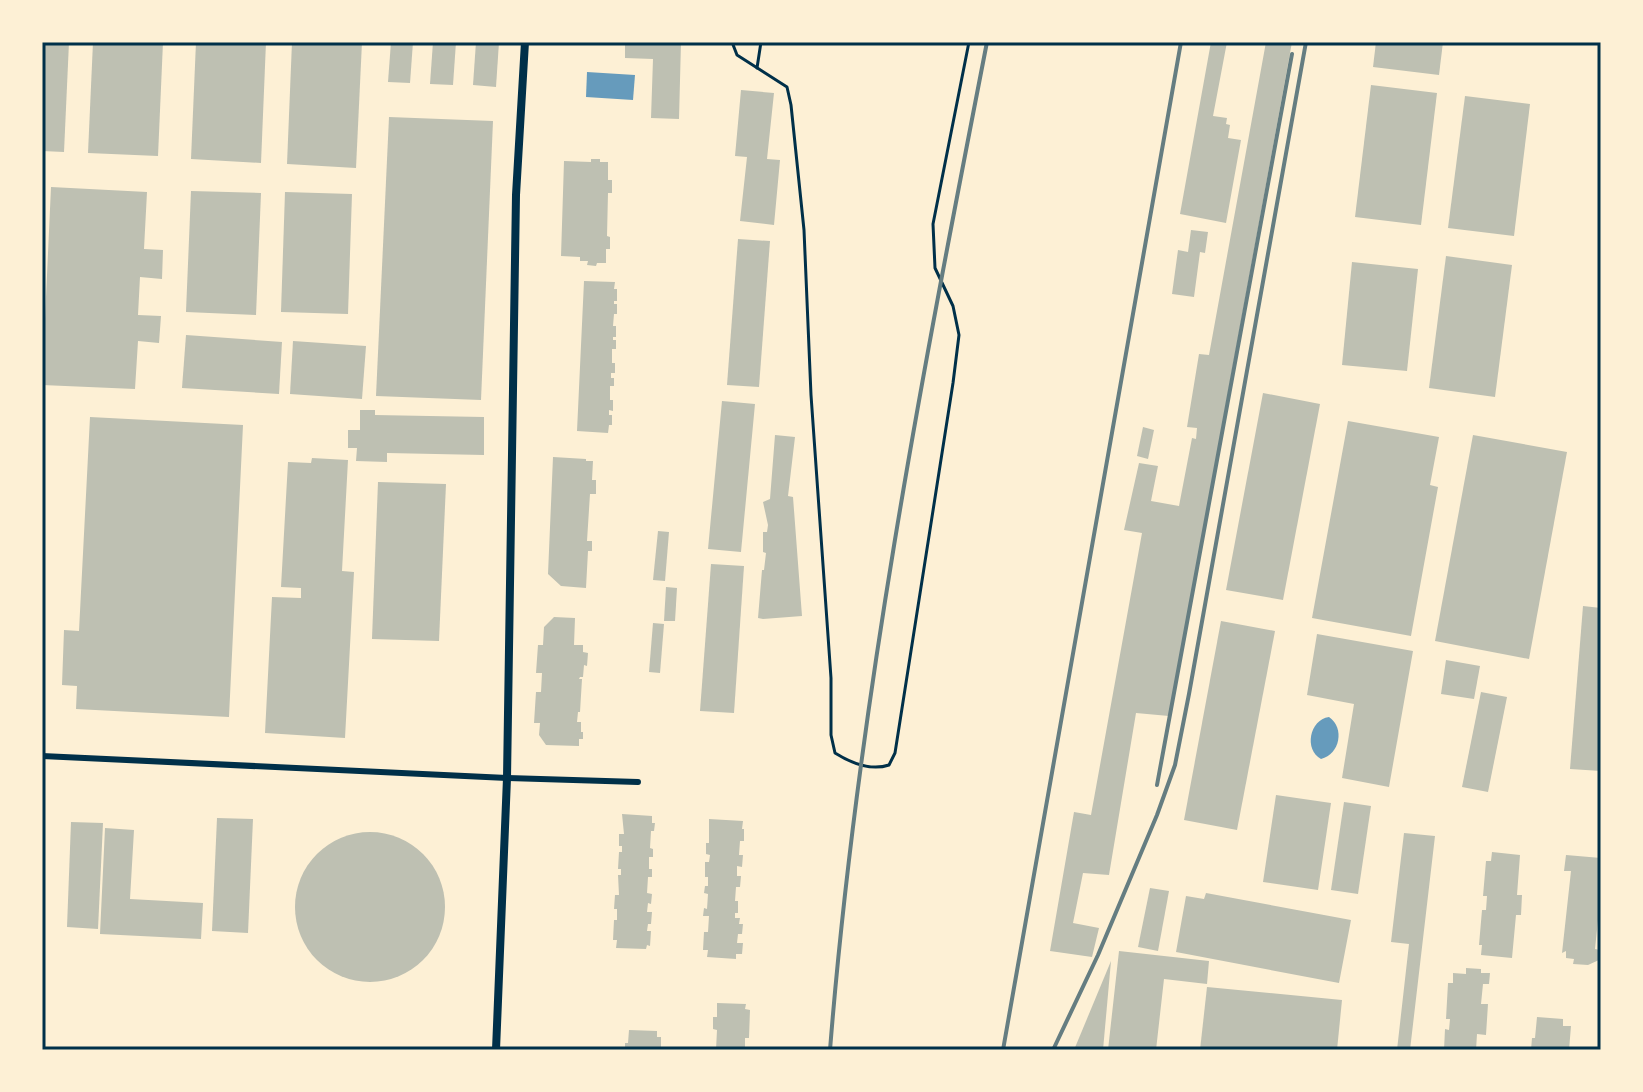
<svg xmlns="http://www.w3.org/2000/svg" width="1643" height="1092" font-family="'Public Sans',sans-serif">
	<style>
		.water { fill: #669bbc }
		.building { fill: #bec0b2 }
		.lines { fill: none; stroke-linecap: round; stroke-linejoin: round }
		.service { stroke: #003049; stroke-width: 3 }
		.minor { stroke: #003049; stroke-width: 6 }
		.tertiary { stroke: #003049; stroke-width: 8 }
		.rail { stroke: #657d81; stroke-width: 4 }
		.neatline { fill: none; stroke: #003049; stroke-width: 3 }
	</style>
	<rect width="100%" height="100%" fill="#fdf0d5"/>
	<g class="water">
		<polygon points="587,72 635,75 633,100 586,97"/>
		<path d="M1329,717c16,11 11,37 -8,42 -17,-9 -12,-39 8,-42z"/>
	</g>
	<g class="building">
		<polygon points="42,42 69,42 64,152 42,151"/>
		<polygon points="93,42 163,42 158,156 88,153"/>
		<polygon points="196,42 266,42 261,163 191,159"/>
		<polygon points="292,42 362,42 356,168 287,164"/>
		<polygon points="391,42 413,42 410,83 388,82"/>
		<polygon points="433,42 456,42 453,85 430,84"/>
		<polygon points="476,42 499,42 496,87 473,85"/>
		<polygon points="625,42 681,42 679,119 651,118 653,59 625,58"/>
		<polygon points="1211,42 1227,42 1213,116 1227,118 1226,124 1230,125 1228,138 1241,140 1226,223 1180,214"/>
		<polygon points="1266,42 1292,42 1169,716 1136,713 1109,875 1083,873 1073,923 1099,928 1092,957 1050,951 1074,812 1091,815 1142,533 1124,530 1139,463 1158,466 1151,501 1179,506 1192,438 1196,439 1197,428 1187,427 1199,354 1209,355"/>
		<polygon points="1376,42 1443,42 1439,75 1373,67"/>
		<polygon points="1371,85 1437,93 1421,225 1355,217"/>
		<polygon points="741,90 774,93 767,159 780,160 774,225 740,221 747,157 735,156"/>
		<polygon points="1465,96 1530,104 1514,236 1448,228"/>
		<polygon points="389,117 493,121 481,400 376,396"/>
		<polygon points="591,159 600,159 600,162 608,162 608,180 612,180 612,193 608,193 607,236 610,237 610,249 606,249 606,263 597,263 596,266 587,265 588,261 580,261 580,257 561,256 564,161 591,162"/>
		<polygon points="51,187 147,192 144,249 163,250 162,279 140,277 138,315 161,316 159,343 138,341 135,389 42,385"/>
		<polygon points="191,191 261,193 256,315 186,312"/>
		<polygon points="285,192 352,194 348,314 281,312"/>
		<polygon points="1191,230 1208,232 1205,253 1200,252 1194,297 1172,294 1178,250 1188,252"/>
		<polygon points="738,239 770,241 759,387 727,385"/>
		<polygon points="1446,256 1512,265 1495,397 1429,388"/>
		<polygon points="1352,262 1418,269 1407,371 1342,365"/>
		<polygon points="584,281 615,282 614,289 617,289 617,301 614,301 614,304 617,304 617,314 614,314 613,326 616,326 616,337 613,337 613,340 616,340 616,349 612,349 612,363 615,363 615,373 611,373 611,378 614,378 614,386 610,386 610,400 613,400 613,411 609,410 609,415 612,415 612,425 609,425 608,433 577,431"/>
		<polygon points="186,335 282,342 279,394 182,388"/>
		<polygon points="293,341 366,346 362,399 290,394"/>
		<polygon points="1263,393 1320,404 1283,600 1226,590"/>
		<polygon points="722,401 755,404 741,552 708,549"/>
		<polygon points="360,410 375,410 375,415 484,417 484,455 387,453 387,462 356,461 357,448 348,448 348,430 360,430"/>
		<polygon points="90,417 243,425 229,717 76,709 77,686 62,685 64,630 79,631"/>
		<polygon points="1348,421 1439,437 1430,485 1438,487 1411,636 1312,618"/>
		<polygon points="1143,427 1154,430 1148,459 1137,456"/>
		<polygon points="775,435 795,437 788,496 793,497 802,616 763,619 758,618 762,570 764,570 766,553 763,552 763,532 767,532 768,525 763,502 770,499"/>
		<polygon points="1473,435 1567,452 1529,659 1435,641"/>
		<polygon points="553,457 586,459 586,461 593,461 592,480 596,480 596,494 590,494 587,541 592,541 592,551 588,551 586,588 561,586 548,574"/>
		<polygon points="312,458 348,460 342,571 354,572 345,738 265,733 272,597 301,598 301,588 281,587 288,462 311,463"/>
		<polygon points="378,482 446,484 439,641 372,639"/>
		<polygon points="658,531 669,532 665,581 653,580"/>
		<polygon points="711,564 744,566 734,713 700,711"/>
		<polygon points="666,587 677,588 675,621 664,621"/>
		<polygon points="1583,606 1601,608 1601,771 1570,769"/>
		<polygon points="554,617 575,618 574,645 583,645 583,652 588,653 587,666 584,665 583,677 580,677 579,679 582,679 580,712 578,712 577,722 581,722 581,732 583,732 583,739 579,739 579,746 546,745 539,735 540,723 534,723 536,692 541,692 542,673 536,673 538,645 543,645 544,627"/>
		<polygon points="1221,621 1275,631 1237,830 1184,820"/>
		<polygon points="653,623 664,624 660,673 649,672"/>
		<polygon points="1317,634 1413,651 1389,787 1342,778 1354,704 1307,695"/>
		<polygon points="1446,660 1480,666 1474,699 1441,694"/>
		<polygon points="1481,692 1507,697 1488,792 1462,787"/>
		<polygon points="1276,795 1331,803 1318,890 1263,882"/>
		<polygon points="1344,802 1371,806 1358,894 1331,890"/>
		<polygon points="622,814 652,816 652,823 655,823 654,831 651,831 650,848 653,849 653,857 649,857 649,869 652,869 652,877 648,877 647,893 652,894 651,904 648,903 647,912 652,912 651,924 648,924 647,931 651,931 650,946 647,945 646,949 616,948 617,940 613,940 614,920 617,920 617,909 614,909 615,895 619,895 618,875 621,875 621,869 618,869 619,852 622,852 622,846 619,846 619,834 624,834"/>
		<polygon points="217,818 253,819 248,933 212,931"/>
		<polygon points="709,819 743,821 742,829 744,829 744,841 740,841 739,855 743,855 742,867 737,866 737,876 741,876 740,887 736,887 735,901 738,901 738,913 735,913 735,918 740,918 739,924 743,924 742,934 738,934 737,943 743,943 742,954 736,954 736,959 707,957 708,950 703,950 704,932 708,932 709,916 703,916 704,908 707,909 708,894 704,893 705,886 708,886 708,877 705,877 705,862 709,862 710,855 706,854 706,843 709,843"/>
		<polygon points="71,822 103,823 98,929 67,927"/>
		<polygon points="105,828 134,830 130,899 203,903 201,939 100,934"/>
		<circle cx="370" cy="907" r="75"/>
		<polygon points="1404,833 1435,836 1410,1050 1397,1050 1409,944 1391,942"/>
		<polygon points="1492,852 1520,855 1517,895 1522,895 1521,915 1516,915 1512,958 1481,955 1482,945 1479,945 1482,910 1486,910 1487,896 1483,896 1486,861 1491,861"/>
		<polygon points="1566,855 1601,858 1601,920 1598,920 1595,949 1600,950 1599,960 1588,965 1573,964 1574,959 1566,958 1566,951 1562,953 1571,871 1564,871"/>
		<polygon points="1150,888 1169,891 1158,951 1138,947"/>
		<polygon points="1206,893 1351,920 1339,983 1176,952 1186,896 1204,899"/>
		<polygon points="1119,951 1209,961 1207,984 1164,979 1156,1050 1108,1050"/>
		<polygon points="1111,961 1103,1050 1074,1050"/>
		<polygon points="1466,968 1481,969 1481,973 1490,973 1489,984 1483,984 1481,1004 1488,1004 1486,1035 1477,1034 1476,1050 1444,1050 1445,1029 1449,1030 1450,1019 1446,1019 1448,983 1453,983 1453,973 1466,974"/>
		<polygon points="1207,987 1342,1000 1337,1050 1200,1050"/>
		<polygon points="717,1003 746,1004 745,1009 750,1010 749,1038 745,1038 745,1050 716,1050 717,1030 713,1029 713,1017 717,1017"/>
		<polygon points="1537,1017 1563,1019 1563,1026 1571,1026 1569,1050 1531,1050 1532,1038 1535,1038"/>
		<polygon points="629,1030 657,1031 657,1037 661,1037 661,1049 625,1050 625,1043 628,1043"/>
	</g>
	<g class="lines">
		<g class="service">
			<path d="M732,42l5,13 50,32 4,18 13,125 7,165 20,283v57l4,18c16,10 36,18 54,12l6,-12 58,-370 6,-48 -6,-29 -18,-38 -2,-44 36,-182"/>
			<polyline points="757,68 761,42"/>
		</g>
		<polyline class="minor" points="42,756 507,778 638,782"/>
		<polyline class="tertiary" points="496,1050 507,778 516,195 525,42"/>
		<g class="rail">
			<polyline points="1157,785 1292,54"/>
			<path d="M830,1050c27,-339 92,-674 157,-1008"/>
			<polyline points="1003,1050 1181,42"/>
			<polyline points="1053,1050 1098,955 1157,815 1175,765 1189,694 1306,42"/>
		</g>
	</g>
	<rect width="1643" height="1092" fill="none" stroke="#fdf0d5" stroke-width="88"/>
	<rect x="44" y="44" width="1555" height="1004" class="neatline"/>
</svg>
